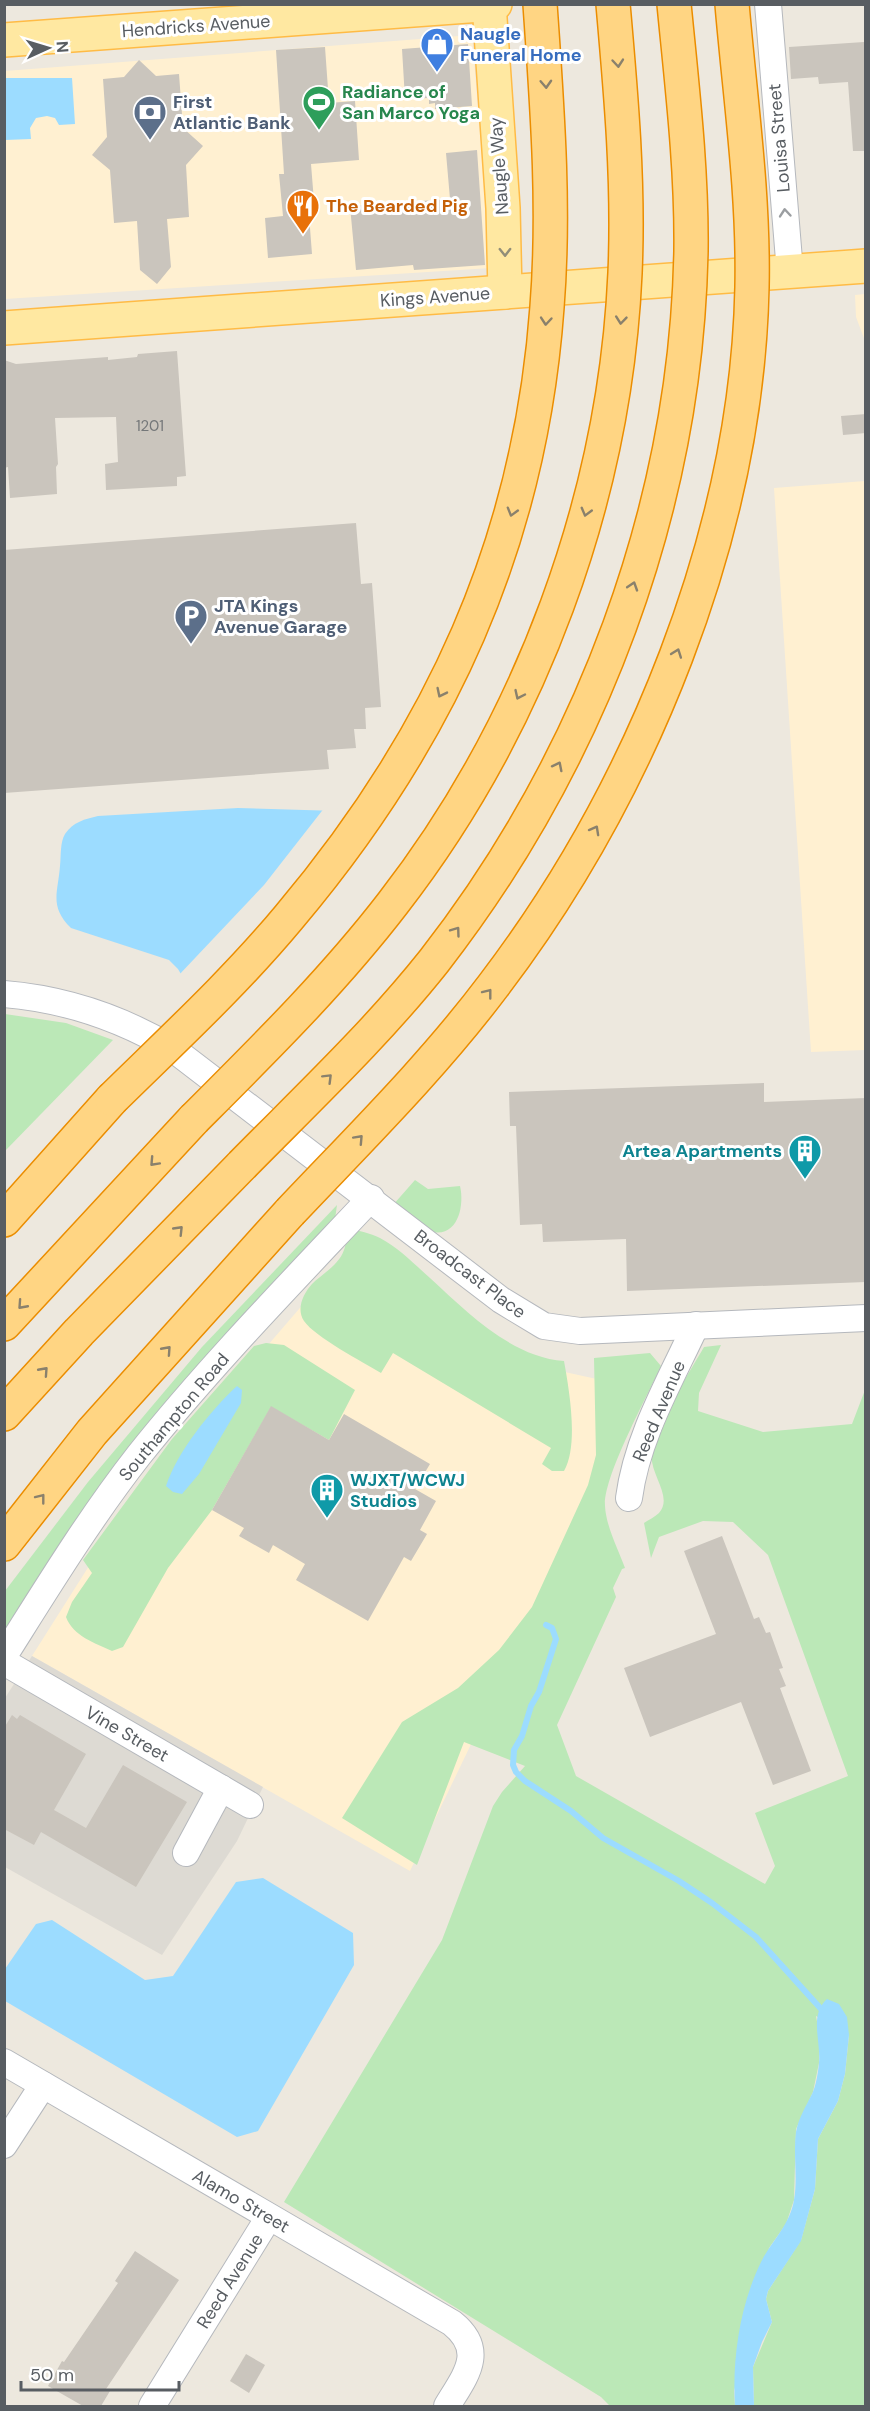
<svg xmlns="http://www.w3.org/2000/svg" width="870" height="2411" font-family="'DM Sans',sans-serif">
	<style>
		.commercial { fill: #fff0d1 }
		.industrial { fill: #dddad3 }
		.green { fill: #bbe8b7 }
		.water { fill: #9cdcff }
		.pier { fill: #ede8de }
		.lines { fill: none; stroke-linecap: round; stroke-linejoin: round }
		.stream { stroke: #9cdcff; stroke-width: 6 }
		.building { fill: #cac5bd }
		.minor-casing { stroke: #b5b8bd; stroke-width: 28 }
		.primary-casing { stroke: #ffbb45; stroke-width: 36 }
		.motorway-casing { stroke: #eb8d00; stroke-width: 36 }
		.minor { stroke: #fff; stroke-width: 26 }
		.primary { stroke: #ffe8a1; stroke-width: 33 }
		.motorway { stroke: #ffd583; stroke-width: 33 }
		.motorway-bridge-casing { stroke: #eb8d00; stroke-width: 36; stroke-linecap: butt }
		.motorway-bridge { stroke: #ffd583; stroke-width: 33 }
		.oneway { stroke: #8a816c }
		.oneway2 { stroke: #9b9ea1 }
		.oneway3 { stroke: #928e78 }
		.labels { text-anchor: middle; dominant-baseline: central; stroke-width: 6; stroke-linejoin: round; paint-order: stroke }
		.number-label { font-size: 15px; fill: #747779 }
		.street-label { font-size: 18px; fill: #585d62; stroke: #fff }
		.shop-label { font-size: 18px; font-weight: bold; fill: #366cbe; stroke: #fff; text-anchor: start }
		.leisure-label { font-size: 18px; font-weight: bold; fill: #27864d; stroke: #fff; text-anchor: start }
		.service-label { font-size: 18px; font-weight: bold; fill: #4e5e75; stroke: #fff; text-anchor: start }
		.food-label { font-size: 18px; font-weight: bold; fill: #c56008; stroke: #fff; text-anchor: start }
		.culture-label { font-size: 18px; font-weight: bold; fill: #0d838f; stroke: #fff; text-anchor: end }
	</style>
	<rect width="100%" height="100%" fill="#ede8de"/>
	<g class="commercial">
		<polygon points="472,35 491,268 5,299 5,71"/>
		<polygon points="865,294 866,294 865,341 856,317 855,295"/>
		<polygon points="865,481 865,1050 811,1052 774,488"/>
		<polygon points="324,1280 533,1365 642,1389 410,1871 32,1656 120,1517"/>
	</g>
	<polygon class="industrial" points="32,1656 263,1787 237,1841 162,1955 5,1867 5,1698"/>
	<g class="green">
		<polygon points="5,1014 66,1023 113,1040 5,1151"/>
		<path d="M415,1180l13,9 32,-3c5,21 -3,54 -31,45 -12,-4 -25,-18 -36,-26z"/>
		<polygon points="337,1205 335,1219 5,1633 5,1591 88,1482 202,1347"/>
		<path d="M349,1228c10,3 21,5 31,10 19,10 34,26 50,40 37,34 81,79 134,83 5,28 15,84 0,110h-12l-10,-7 9,-16 -158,-95 -12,20c-18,-11 -66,-36 -77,-52 -8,-12 -1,-27 8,-37 11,-11 27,-19 32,-34 3,-7 1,-14 5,-22z"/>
		<path d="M266,1343l18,2 71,45 -26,50 -58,-33 -59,103 -44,58 -45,79 -11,4c-17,-8 -39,-15 -46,-34l6,-15 20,-29 -9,-13 89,-121 82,-93z"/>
		<path d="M721,1345l-22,48 -1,18 65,21 89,-8 13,-34v1016h-111l-1,-39 19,-45 -6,-23 2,-8 33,-51 14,-51 3,-50 20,-38 7,-27 4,-39 -33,-19 3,16v31l-6,29 -17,37 -2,71 -8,24 -17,24 -35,143 1,15h-125l-9,-9 -317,-195 158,-262 51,-134 9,-14 23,-26 -61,-24 -47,123 -75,-47 60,-96 56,-34 41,-38 33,-43 56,-122 8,-30 -2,-97 56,-5 11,13c-14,31 -58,111 -56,140 1,20 13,43 20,62l-3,1 -9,19 3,9 -59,128 19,51 189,108 10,-18 -20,-53 93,-37 -80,-221 -35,-33 -30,-1 -44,16 -8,21 -7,-35c4,-3 11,-6 15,-10 15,-17 -11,-40 -7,-61 4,-28 37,-79 52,-105z"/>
	</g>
	<g class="water">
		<polygon points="5,78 72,78 75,124 59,125 55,118 47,116 36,118 30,128 31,139 5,140"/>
		<path d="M238,808l100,3 -153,170 -7,-12 -9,-9 -98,-32c-22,-22 -13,-35 -11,-62 1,-10 0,-24 5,-32 8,-12 20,-15 33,-18z"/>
		<path d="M237,1386l5,4 -1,13 -42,71 -17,20 -9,-2 -7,-6c11,-34 44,-75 71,-100z"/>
		<polygon points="263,1878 353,1933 354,1965 258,2131 237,2137 5,2001 5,1969 36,1924 52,1920 145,1980 173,1976 236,1882"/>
		<path d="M827,1999l12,5 8,13 2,18 -4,39 -7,27 -20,38 -3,50 -14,52 -33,50 -2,8 6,23 -10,20 -9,25 1,39h-19c-3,-48 5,-102 27,-146 11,-20 28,-36 32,-60 4,-22 -1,-46 2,-68 2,-13 10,-26 16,-38 4,-8 6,-21 7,-31 2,-22 -10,-48 8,-64z"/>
	</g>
	<polygon class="pier" points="325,807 340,809 346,817 349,831 208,992 195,990 183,984 178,976 264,885"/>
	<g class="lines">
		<polyline class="stream" points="546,1625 552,1628 556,1639 539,1692 531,1706 522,1736 514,1750 513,1765 516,1772 525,1781 571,1811 603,1838 679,1881 712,1903 756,1937 822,2010"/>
	</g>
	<g class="building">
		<polygon points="864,42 866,151 853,151 848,82 819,84 818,77 791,79 789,47"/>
		<polygon points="468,44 472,106 435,109 435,103 429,104 429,98 405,99 402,49"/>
		<polygon points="325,47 329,103 355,101 359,160 311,164 315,214 309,215 312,254 268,258 265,218 283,216 279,174 284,174 276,50"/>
		<polygon points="139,60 156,76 179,74 183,128 203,146 186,165 189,217 167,219 171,267 157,284 140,270 137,221 114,223 110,170 92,155 107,137 103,79 124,77"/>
		<polygon points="477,150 485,265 414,270 413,265 356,270 350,206 450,199 446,153"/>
		<polygon points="177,351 186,476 177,477 177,486 106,490 105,464 118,462 116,417 55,418 58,464 56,467 57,494 10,498 8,467 4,468 4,360 16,364 108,357 108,360 137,357 138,354"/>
		<polygon points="866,414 866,433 843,435 841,416"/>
		<polygon points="356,523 361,584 372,583 381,707 365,708 366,729 354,729 356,748 327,750 329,769 4,793 4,550"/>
		<polygon points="764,1083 764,1102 866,1098 866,1282 627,1291 626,1239 543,1242 542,1224 520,1225 516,1126 510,1126 509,1092"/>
		<polygon points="271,1406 329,1440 344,1414 430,1464 415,1489 436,1501 420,1530 427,1534 411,1561 404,1557 368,1621 296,1580 305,1564 273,1545 269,1553 239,1536 244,1528 212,1510"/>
		<polygon points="722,1536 754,1619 759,1617 766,1633 770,1632 783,1668 779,1669 786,1686 780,1688 811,1771 773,1785 741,1702 650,1737 624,1668 716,1634 684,1551"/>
		<polygon points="12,1715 17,1719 20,1715 86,1754 54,1810 86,1828 123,1765 187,1802 136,1887 41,1832 34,1845 4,1829 4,1728"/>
		<polygon points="135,2251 179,2280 106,2389 110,2391 101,2406 83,2406 48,2386 62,2361 64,2362 118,2283 115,2281"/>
		<polygon points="246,2354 265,2365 249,2393 230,2381"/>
	</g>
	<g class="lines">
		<g class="minor-casing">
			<g id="minor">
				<polyline points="768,4 790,272"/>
				<path d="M4,994c61,5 117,24 169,55l328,251 43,26 36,5 286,-13"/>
				<path d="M629,1498c8,-61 41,-117 67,-173"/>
				<path d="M4,1656c43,-68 85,-137 135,-201 72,-90 153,-173 232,-257"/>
				<polyline points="4,1662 250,1805"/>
				<polyline points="186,1853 221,1788"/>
				<path d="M4,2062l448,261c35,28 13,53 -5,83"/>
				<polyline points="4,2145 43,2085"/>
				<polyline points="152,2406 269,2217"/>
			</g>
		</g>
		<g class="primary-casing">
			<g id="primary">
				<polyline points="489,4 503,208 505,292"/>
				<polyline points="4,40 495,4"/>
				<polyline points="4,328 866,266"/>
			</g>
		</g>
		<g class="motorway-casing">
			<g id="motorway">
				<polyline points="4,1220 112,1099"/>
				<polyline points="4,1324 194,1119"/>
				<polyline points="4,1414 79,1332 242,1165"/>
				<polyline points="4,1544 92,1432 290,1212"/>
			</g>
		</g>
		<use href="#minor" class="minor"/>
		<use href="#primary" class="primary"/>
		<use href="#motorway" class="motorway"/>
		<g class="motorway-bridge-casing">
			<g id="motorway-bridge">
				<path d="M112,1099c60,-59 123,-117 177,-182 151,-179 241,-374 258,-610 8,-100 0,-202 -7,-303"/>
				<path d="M194,1119c69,-69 139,-138 199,-216 138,-178 222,-405 232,-630 4,-90 -4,-179 -12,-269"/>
				<path d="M242,1165c66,-67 134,-131 192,-204 157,-202 252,-453 257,-710 1,-82 -9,-165 -17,-247"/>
				<path d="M290,1212c70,-74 142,-145 203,-226 148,-194 254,-453 259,-699 2,-94 -12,-189 -20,-283"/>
			</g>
		</g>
		<use href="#motorway-bridge" class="motorway-bridge"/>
	</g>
	<defs><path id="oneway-chevron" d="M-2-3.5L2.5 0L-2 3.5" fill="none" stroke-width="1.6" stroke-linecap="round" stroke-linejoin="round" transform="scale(1.5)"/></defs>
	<g class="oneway">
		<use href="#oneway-chevron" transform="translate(618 63) rotate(85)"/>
		<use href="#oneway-chevron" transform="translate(546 84) rotate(87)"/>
		<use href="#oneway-chevron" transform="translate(621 320) rotate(96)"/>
		<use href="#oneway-chevron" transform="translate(546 321) rotate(95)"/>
		<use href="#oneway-chevron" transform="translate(512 512) rotate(106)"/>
		<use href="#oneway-chevron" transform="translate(586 512) rotate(105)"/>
		<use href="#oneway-chevron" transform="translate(633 586) rotate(-72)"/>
		<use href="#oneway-chevron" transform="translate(677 653) rotate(-70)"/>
		<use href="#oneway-chevron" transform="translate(441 693) rotate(116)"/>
		<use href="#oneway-chevron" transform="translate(519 695) rotate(115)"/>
		<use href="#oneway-chevron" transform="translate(558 766) rotate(-63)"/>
		<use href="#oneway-chevron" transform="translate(595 830) rotate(-61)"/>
		<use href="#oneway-chevron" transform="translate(456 931) rotate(-54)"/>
		<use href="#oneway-chevron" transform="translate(488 993) rotate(-52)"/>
		<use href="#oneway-chevron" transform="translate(328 1078) rotate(-45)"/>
		<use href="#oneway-chevron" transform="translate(359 1139) rotate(-47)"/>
		<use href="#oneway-chevron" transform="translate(154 1162) rotate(133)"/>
		<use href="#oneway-chevron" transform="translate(179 1230) rotate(-46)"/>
		<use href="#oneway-chevron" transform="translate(22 1305) rotate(132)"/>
		<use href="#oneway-chevron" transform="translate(167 1350) rotate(-48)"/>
		<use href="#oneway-chevron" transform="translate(44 1371) rotate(-48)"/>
		<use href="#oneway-chevron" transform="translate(41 1498) rotate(-52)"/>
	</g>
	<use class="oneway2" href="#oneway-chevron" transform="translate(785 213) rotate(-95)"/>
	<use class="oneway3" href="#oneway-chevron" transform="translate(505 252) rotate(89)"/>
	<defs>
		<g id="shop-pin" transform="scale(1.725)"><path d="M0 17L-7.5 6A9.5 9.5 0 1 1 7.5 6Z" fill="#3f7fe0" stroke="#fff"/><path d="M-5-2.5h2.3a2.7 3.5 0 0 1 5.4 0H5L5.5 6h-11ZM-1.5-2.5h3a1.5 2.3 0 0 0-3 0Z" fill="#fff"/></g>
		<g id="stadium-pin" transform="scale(1.725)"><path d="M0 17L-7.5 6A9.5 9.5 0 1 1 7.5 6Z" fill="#2e9e5b" stroke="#fff"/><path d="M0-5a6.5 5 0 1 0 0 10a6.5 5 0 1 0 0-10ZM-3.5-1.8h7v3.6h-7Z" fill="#fff"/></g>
		<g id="bank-pin" transform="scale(1.725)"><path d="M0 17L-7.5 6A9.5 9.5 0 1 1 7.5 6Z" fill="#5c6f8a" stroke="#fff"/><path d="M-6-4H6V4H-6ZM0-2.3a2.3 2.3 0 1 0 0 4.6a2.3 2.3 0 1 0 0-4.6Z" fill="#fff"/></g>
		<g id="restaurant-pin" transform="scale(1.725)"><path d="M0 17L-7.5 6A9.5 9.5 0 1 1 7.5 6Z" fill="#e8710a" stroke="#fff"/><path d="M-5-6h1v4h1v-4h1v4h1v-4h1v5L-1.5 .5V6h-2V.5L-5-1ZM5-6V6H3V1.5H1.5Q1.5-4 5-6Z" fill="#fff"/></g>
		<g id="parking-pin" transform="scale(1.725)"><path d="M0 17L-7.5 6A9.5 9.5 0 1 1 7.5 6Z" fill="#5c6f8a" stroke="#fff"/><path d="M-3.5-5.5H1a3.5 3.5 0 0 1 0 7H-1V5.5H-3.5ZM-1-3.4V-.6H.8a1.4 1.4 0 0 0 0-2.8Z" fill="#fff"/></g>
		<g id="building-pin" transform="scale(1.725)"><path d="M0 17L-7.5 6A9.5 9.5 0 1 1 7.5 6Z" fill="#0f9aa8" stroke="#fff"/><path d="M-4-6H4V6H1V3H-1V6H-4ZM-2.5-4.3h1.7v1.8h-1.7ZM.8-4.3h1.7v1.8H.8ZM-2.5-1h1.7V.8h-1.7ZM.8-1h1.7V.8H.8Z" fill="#fff"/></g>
	</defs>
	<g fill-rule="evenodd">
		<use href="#shop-pin" x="437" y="44"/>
		<use href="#stadium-pin" x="319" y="102"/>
		<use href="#bank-pin" x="150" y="112"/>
		<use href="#restaurant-pin" x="303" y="206"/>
		<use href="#parking-pin" x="191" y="616"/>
		<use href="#building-pin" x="805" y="1151"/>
		<use href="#building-pin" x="327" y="1490"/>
	</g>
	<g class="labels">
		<g class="number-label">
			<text x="150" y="426">1201</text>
		</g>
		<g class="street-label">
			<text transform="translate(196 26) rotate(-4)">Hendricks Avenue</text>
			<text transform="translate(779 138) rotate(-95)">Louisa Street</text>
			<text transform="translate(499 166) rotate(-94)">Naugle Way</text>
			<text transform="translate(435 297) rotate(-4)">Kings Avenue</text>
			<text transform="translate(470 1274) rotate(37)">Broadcast Place</text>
			<text transform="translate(659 1411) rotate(-67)">Reed Avenue</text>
			<text transform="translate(174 1417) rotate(-50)">Southampton Road</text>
			<text transform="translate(127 1734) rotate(30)">Vine Street</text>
			<text transform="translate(241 2201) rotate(30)">Alamo Street</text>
			<text transform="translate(230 2281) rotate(-58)">Reed Avenue</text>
		</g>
		<g class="shop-label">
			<text x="460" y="34">Naugle<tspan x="460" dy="21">Funeral Home</tspan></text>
		</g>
		<g class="leisure-label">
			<text x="342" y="92">Radiance of<tspan x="342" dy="21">San Marco Yoga</tspan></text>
		</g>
		<g class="service-label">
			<text x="173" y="102">First<tspan x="173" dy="21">Atlantic Bank</tspan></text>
			<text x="214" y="606">JTA Kings<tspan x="214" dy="21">Avenue Garage</tspan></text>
		</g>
		<g class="food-label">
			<text x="326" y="206">The Bearded Pig</text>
		</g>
		<g class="culture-label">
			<text x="782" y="1151">Artea Apartments</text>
			<text x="350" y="1480" text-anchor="start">WJXT/WCWJ<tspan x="350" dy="21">Studios</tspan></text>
		</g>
	</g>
	<rect width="870" height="2411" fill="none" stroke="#585d62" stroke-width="12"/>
	<g transform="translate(48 48) rotate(86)" stroke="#ffffff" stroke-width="4.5" paint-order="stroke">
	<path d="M0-4.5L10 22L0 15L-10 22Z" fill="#585d62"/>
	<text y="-9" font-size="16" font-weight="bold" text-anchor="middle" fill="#585d62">N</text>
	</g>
	<path d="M21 2381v9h158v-9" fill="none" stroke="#585d62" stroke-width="3"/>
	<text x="30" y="2381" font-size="18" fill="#585d62" stroke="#ffffff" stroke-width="4.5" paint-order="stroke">50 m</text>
</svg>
